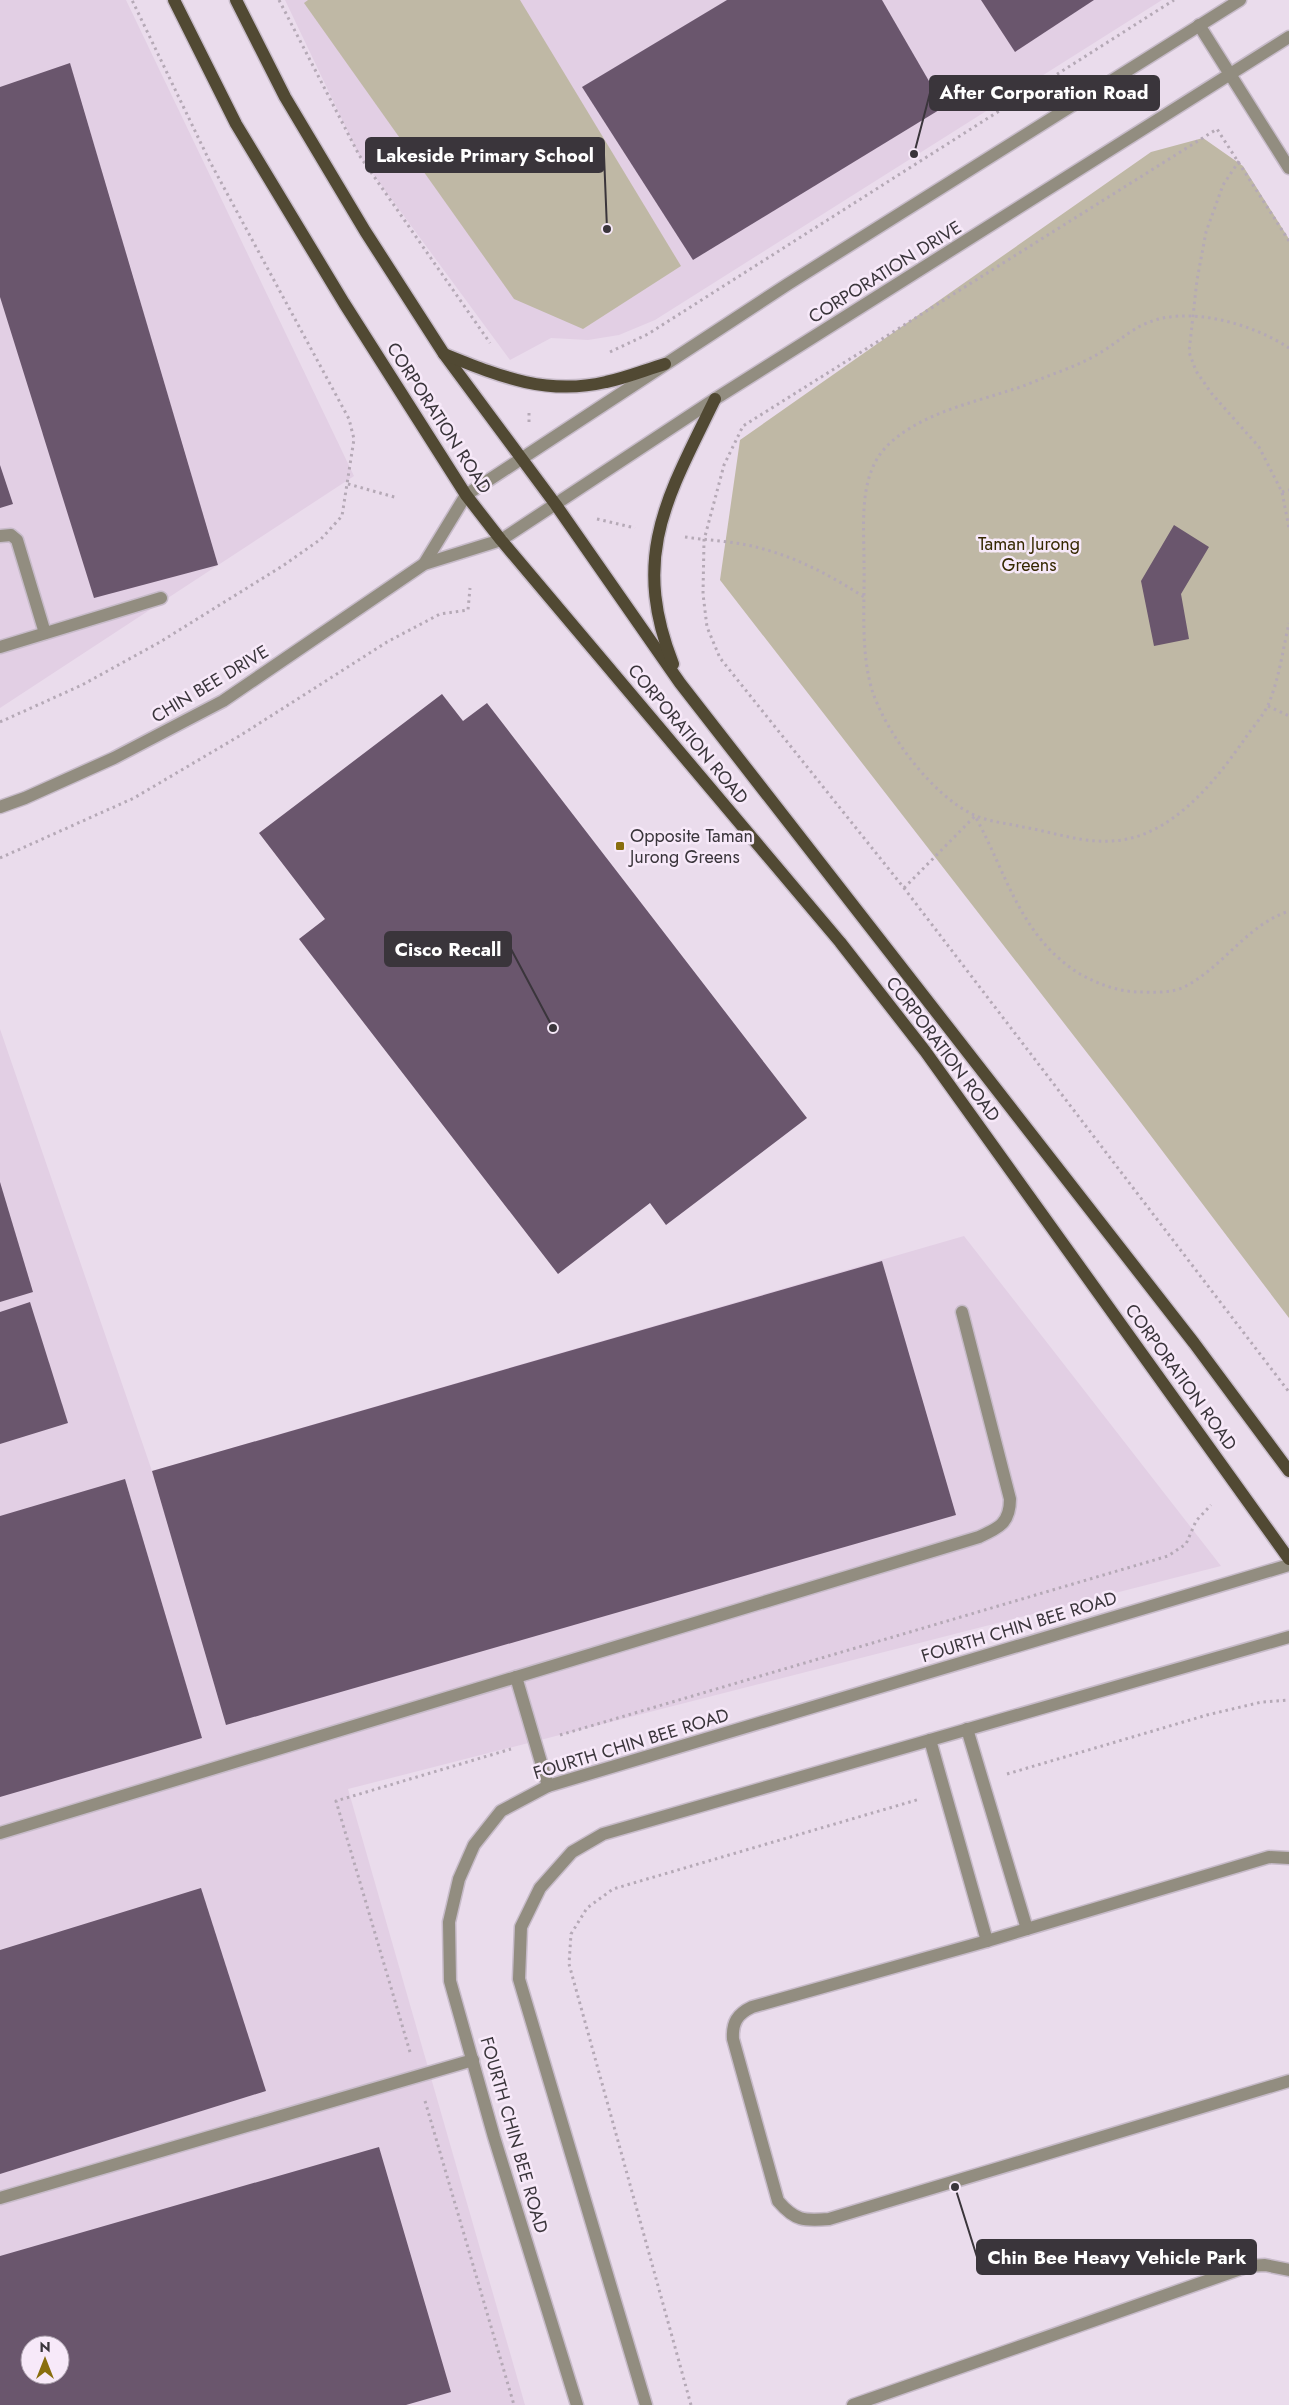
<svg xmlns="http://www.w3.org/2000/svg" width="1289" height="2405" font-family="Jost,sans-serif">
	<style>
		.built { fill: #e2cfe4; fill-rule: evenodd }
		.green { fill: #bfb8a5 }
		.building { fill: #6a566d; fill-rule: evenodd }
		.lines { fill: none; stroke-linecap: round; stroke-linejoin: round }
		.minor-casing { stroke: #c7bbc9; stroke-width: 15 }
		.major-casing { stroke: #c7bbc9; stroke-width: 15 }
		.path { stroke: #b5a9b6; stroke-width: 3; stroke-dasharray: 2.5 4; stroke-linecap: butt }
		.minor { stroke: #928d80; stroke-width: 12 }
		.major { stroke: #514933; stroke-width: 12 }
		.poi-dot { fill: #896e0e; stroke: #f7e9f9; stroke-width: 2 }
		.labels { text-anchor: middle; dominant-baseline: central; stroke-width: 5; stroke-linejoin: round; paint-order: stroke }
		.street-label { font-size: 18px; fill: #3a353b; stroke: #f7e9f9 }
		.park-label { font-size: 18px; fill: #352800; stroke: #f7e9f9 }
		.poi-label { font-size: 18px; fill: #3a353b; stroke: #f7e9f9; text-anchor: start }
		.leader { fill: none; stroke: #3a353b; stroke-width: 2 }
		.callout-dot { fill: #3a353b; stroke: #f7e9f9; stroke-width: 2 }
		.callout { fill: #3a353b; stroke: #3a353b; stroke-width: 2 }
		.callout-label { font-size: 19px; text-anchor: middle; font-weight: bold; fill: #fff }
	</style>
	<rect width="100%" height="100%" fill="#eadcec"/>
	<g class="built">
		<polygon points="0,0 126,0 354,476 0,708"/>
		<polygon points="285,0 1162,0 655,320 619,335 588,340 551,338 510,360 359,155"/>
		<path d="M0,1029l152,442 812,-235 257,330 -873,223 177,616h-525zM30,2345h30v30h-30z"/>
	</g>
	<g class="green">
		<polygon points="308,0 520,0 681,266 583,329 514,299 304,3"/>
		<polygon points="1203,138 1243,166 1289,239 1289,1318 1126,1103 720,580 740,440 1151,152"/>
	</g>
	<g class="building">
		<polygon points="727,0 882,0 944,107 693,260 582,87"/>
		<polygon points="981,0 1094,0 1015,52"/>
		<polygon points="70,63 218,565 94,598 0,297 0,87"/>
		<polygon points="0,465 13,504 0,508"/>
		<polygon points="1174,525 1209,547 1181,594 1189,639 1154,646 1141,581"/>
		<polygon points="442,694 463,721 487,703 807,1118 666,1225 650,1203 558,1274 299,939 325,919 259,833"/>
		<polygon points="0,1182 33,1292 0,1302"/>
		<polygon points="882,1261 956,1515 226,1725 152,1471"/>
		<polygon points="30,1302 68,1423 0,1444 0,1312"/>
		<polygon points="125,1479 202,1738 0,1797 0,1516"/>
		<polygon points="201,1888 266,2091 0,2174 0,1950"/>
		<path d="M379,2147l72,245 -45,13h-406v-149zM30,2345h30v30h-30z"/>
	</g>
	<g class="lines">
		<g class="minor-casing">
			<g id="minor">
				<polyline points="1199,25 1289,168"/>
				<polyline points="0,536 11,535 17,540 45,633"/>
				<polyline points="424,564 466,495 788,284 1240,0"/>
				<polyline points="0,647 161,598"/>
				<polyline points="0,807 25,798 114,758 223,701 424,564 501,540 715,399 1289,37"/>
				<polyline points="516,1677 548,1786"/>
				<polyline points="967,1729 1027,1929"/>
				<polyline points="930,1740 987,1941"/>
				<path d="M0,1833l979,-296c20,-9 31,-14 31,-38l-48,-187"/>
				<path d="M1289,1858l-20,-1 -282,84 -235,66c-15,7 -20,16 -19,32l45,162c17,20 26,20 51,18l460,-138"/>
				<polyline points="0,2198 473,2060"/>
				<polyline points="577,2405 494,2137 450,1981 449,1922 459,1879 474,1845 501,1811 548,1786 1289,1565"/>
				<polyline points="646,2405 519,1979 521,1927 540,1888 572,1852 603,1834 1289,1637"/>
				<polyline points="853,2405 1249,2266 1265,2265 1289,2270"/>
			</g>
		</g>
		<g class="major-casing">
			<g id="major">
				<polyline points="174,0 236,124 344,303 466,495 501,540 840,942 925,1051 1289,1559"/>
				<polyline points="236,0 285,97 365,231 444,354 556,505 680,683 1194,1343 1289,1471"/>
				<path d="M444,354c55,22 102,42 162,28 20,-4 39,-12 59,-18"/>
				<path d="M673,664c-43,-109 -5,-168 42,-265"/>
			</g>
		</g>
		<g class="path">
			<polyline points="279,0 359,155 490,343"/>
			<polyline points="1239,161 1223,185 1206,232 1197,280 1189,352 1196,371 1212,394 1259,447 1282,492 1289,528"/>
			<polyline points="1289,241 1217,129 743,426 724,465 704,540 703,594 707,627 720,658 904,888 1289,1392"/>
			<path d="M1289,348c-36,-24 -101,-43 -142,-25 -17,7 -29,19 -44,28 -14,9 -31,16 -47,22 -14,5 -28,12 -42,16 -42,14 -92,24 -125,55 -31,29 -25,78 -25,117 1,41 -4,89 8,129 14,43 59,104 100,124 16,8 34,9 51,13 30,5 58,16 89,14 59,-3 103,-59 134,-104 7,-10 17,-21 22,-32 11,-25 15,-56 21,-82"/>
			<polyline points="610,352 648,334 1174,0"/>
			<polyline points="529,422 529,409"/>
			<polyline points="348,484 398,498"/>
			<polyline points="1282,492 1289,490"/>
			<polyline points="597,519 635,528"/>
			<path d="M685,537c21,3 42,4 62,8 43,9 80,28 117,52"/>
			<polyline points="1268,706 1289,716"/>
			<polyline points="0,722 82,685 160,642 284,565 321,539 342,516 354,439 349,419 209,160 132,0"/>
			<polyline points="0,858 134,798 241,735 387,642 440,614 468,610 470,588"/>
			<path d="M904,888l71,-72c32,58 45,121 105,158 18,10 37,17 57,18 15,0 35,2 49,-6 38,-20 61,-61 103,-75"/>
			<polyline points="560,1735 1168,1556 1186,1544 1196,1521 1211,1505"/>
			<polyline points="1007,1774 1207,1715 1262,1702 1289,1700"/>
			<polyline points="410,2052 336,1801 511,1749"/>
			<polyline points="425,2101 514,2405"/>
			<polyline points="691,2405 569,1964 571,1934 587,1908 613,1889 920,1799"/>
		</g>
		<use href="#minor" class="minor"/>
		<use href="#major" class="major"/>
	</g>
	<rect class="poi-dot" x="615" y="841" width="10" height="10" rx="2.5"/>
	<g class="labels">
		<g class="street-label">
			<text transform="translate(885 272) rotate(-32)">CORPORATION DRIVE</text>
			<text transform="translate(439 418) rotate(57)">CORPORATION ROAD</text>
			<text transform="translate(210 684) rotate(-31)">CHIN BEE DRIVE</text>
			<text transform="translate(688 734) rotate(50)">CORPORATION ROAD</text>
			<text transform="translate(943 1049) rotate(53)">CORPORATION ROAD</text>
			<text transform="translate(1181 1377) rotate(54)">CORPORATION ROAD</text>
			<text transform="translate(1019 1627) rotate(-17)">FOURTH CHIN BEE ROAD</text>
			<text transform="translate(631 1744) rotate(-17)">FOURTH CHIN BEE ROAD</text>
			<text transform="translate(514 2135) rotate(74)">FOURTH CHIN BEE ROAD</text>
		</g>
		<g class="park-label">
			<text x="1029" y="544">Taman Jurong<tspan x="1029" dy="21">Greens</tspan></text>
		</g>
		<g class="poi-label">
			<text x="630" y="836">Opposite Taman<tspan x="630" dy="21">Jurong Greens</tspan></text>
		</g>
	</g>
	<path class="leader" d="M914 154L930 93M607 229L604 155M553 1028L511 949M955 2187L977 2257"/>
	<g class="callout-dot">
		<circle cx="914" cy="154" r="5"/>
		<circle cx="607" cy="229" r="5"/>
		<circle cx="553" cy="1028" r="5"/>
		<circle cx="955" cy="2187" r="5"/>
	</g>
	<g class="callout">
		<rect x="930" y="76" width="229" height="34" rx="5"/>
		<rect x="366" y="138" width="238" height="34" rx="5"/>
		<rect x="385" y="932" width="126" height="34" rx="5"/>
		<rect x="977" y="2240" width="279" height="34" rx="5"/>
	</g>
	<g class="callout-label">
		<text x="1044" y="99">After Corporation Road</text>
		<text x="485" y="162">Lakeside Primary School</text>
		<text x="448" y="956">Cisco Recall</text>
		<text x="1117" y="2264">Chin Bee Heavy Vehicle Park</text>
	</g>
	<g transform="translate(45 2360)"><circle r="24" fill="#f7e9f9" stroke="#aba1ad"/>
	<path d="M0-4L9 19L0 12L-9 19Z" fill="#896e0e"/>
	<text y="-8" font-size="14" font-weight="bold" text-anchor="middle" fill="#3a353b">N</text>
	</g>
</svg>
